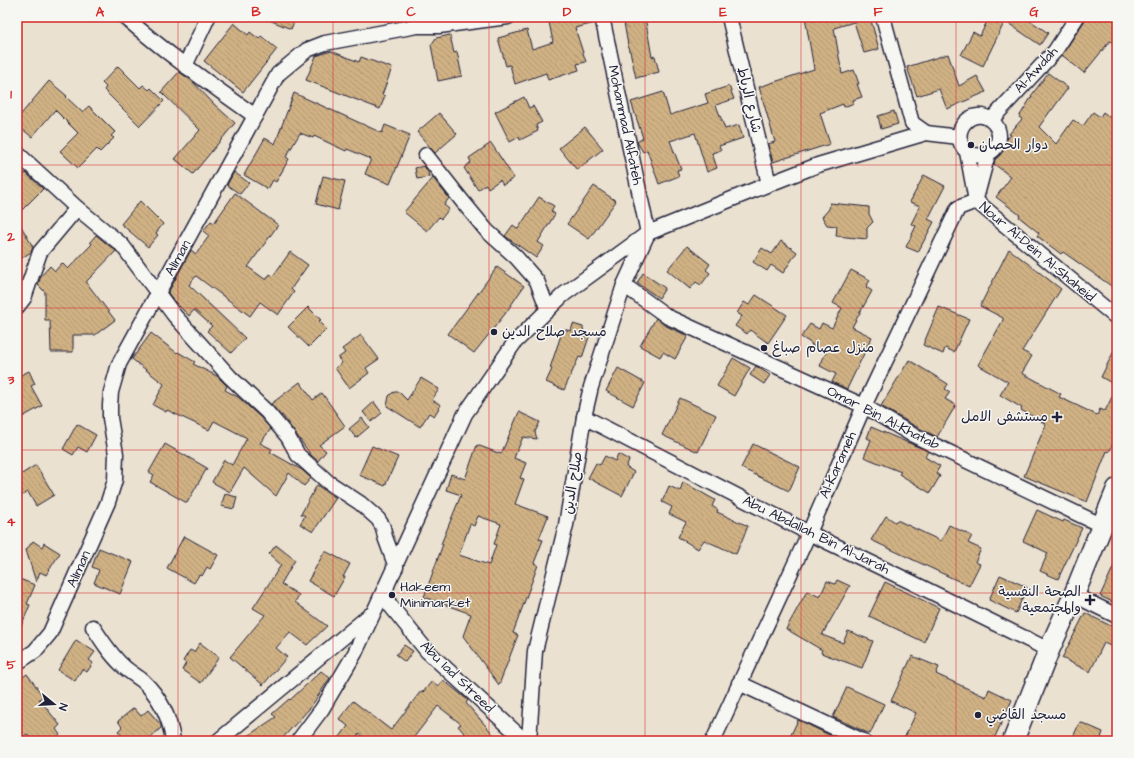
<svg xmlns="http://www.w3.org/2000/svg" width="1134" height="758" font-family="'Architects Daughter','Playpen Sans Arabic',sans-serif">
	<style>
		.building { fill: url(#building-back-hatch); stroke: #22223b; fill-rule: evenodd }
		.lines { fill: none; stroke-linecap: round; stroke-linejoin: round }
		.street-casing { stroke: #22223b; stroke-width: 17 }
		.secondary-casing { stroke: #22223b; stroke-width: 23 }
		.street { stroke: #f6f6f2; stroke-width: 14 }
		.secondary { stroke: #f6f6f2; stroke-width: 20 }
		.grid { fill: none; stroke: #d62828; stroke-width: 1; stroke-opacity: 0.55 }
		.poi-dot { fill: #22223b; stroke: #f6f6f2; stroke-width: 1.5 }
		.labels { text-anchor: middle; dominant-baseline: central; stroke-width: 3; stroke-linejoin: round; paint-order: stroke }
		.street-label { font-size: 14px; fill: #22223b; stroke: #f6f6f2 }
		.poi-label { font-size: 14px; fill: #22223b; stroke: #f6f6f2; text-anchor: start }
		.neatline { fill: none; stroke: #d62828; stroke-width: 1.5 }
		.grid-label { font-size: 13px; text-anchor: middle; font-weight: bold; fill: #d62828 }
	</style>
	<defs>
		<pattern id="building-back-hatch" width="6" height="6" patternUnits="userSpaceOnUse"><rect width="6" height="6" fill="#d0b184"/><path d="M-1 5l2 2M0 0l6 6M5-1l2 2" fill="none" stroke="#b29873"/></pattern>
	</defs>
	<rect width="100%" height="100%" fill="#ebe1d1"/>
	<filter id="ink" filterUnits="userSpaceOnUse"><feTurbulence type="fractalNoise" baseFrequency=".025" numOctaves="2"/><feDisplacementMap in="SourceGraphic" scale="8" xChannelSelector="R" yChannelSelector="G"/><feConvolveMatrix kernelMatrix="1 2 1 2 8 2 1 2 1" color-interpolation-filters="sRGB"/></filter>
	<g filter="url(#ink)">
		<g class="building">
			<polygon points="262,17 296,17 291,29"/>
			<polygon points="548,17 594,17 595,23 575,28 586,62 577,64 579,70 548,80 546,73 515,84 510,65 506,66 498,38 527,30 532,49 553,42"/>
			<polygon points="623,17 645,17 652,57 655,56 659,72 636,78 630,51 629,51"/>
			<polygon points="805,17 870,17 879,49 864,53 854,22 834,28 842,74 854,70 859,84 857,84 862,97 853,100 854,103 844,107 843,104 820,113 830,144 773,162 768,144 775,142 759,87 814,69"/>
			<polygon points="989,17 1025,17 1048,33 1040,45 1005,21 983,66 961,55 973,32 980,36"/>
			<polygon points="1087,17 1117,17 1117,45 1110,41 1084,73 1062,55"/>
			<polygon points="234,23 248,35 250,32 259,39 261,36 277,49 243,92 204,61"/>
			<polygon points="450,35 454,53 457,52 462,76 438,81 431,45 436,38"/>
			<polygon points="331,51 359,62 361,57 392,68 382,95 385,96 380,109 306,80 316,56"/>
			<polygon points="948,54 959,86 977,76 986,92 947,109 939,89 917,96 907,67"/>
			<polygon points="118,66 140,88 143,85 149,90 151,88 164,101 140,126 104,90 106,87 102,83"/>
			<polygon points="179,72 190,79 215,105 235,123 193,174 175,159 200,130 161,92"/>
			<polygon points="1048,73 1068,88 1052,110 1051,110 1039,127 1056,144 1073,120 1083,126 1093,112 1100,117 1103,112 1117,123 1117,290 1063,252 1061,254 1037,236 1039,233 1019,217 1020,215 996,197 1011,177 994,164 995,159 1003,151 1007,139 1011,135 1009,134 1022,119 1019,117 1032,96 1031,96"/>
			<polygon points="49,81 67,96 66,97 82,112 89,106 115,132 111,136 114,138 100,152 97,149 78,168 60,151 78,133 55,110 32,137 17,125 17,119"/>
			<polygon points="729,86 734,99 716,105 725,129 739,125 743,138 719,146 721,150 712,153 717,168 707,172 695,133 670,141 681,169 677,170 679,176 659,184 647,150 643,152 637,142 643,138 631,102 663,92 670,115 708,103 705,94"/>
			<polygon points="294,93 382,133 385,125 410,135 390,184 365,174 371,159 347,149 346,151 314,136 313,138 300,133 286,157 289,159 276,182 273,180 268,189 244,175 265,138 275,144"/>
			<polygon points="524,97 529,108 533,106 542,122 536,125 538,131 520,140 519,137 510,142 495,112"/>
			<polygon points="894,111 898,124 881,129 878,116"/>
			<polygon points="439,113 457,134 435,153 417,132"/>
			<polygon points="585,127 603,149 577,170 559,148"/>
			<polygon points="491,143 514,178 503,185 500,180 488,188 486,184 478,190 464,168 471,162 469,158"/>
			<polygon points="424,166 428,172 429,177 417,179 415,168"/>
			<polygon points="17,167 25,174 26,173 43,189 17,215"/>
			<polygon points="234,172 249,183 240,194 227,185"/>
			<polygon points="924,175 945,186 928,219 934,222 918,252 906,247 916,226 911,224 920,206 910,202"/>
			<polygon points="323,176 345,181 338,210 316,204"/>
			<polygon points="433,178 449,198 444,205 449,209 441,219 439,217 427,231 404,212"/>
			<polygon points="594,186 616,201 589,239 567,224"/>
			<polygon points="235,193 278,225 248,267 266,280 270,274 273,276 290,252 308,265 291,289 294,292 278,315 260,302 250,316 196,276 189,285 245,338 231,353 207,331 212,326 194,310 189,316 175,302 168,293 191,250 196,254 209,236 203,231 211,221 214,223"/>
			<polygon points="539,197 554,206 551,211 555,214 538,242 544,246 536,258 505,236 513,225 518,229"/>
			<polygon points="140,201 163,224 156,233 158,235 148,247 121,224"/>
			<polygon points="830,203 869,207 869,214 873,222 867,228 867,239 836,236 837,226 827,225 822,217 829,209"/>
			<polygon points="17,219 33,247 31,252 17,261"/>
			<polygon points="96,235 116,251 86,282 115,320 95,335 73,335 73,352 51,352 50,320 45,320 45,292 38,285 41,276 50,266 55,271 62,263 68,269 92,244 90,242"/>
			<polygon points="781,241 797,252 783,273 771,265 767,271 753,262 762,248 772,254"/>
			<polygon points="687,246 710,264 706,270 710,273 701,285 696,282 690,289 667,270"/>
			<polygon points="1009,249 1061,289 1022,351 1032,356 1022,373 1061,394 1059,397 1097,415 1100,409 1105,411 1117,387 1117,436 1109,452 1107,451 1087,502 1024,476 1046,424 1021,410 1022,408 1000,395 1008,382 978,365 1003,320 1003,318 980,306"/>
			<polygon points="497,267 524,286 505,314 474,353 448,334"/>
			<polygon points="851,270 870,280 866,287 872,291 852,327 872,337 847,389 832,382 836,374 820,366 826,352 811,345 812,344 801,337 810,324 819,329 822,323 832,328 842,308 833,303"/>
			<polygon points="643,273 665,288 659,298 637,283"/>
			<polygon points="756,295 787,315 768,343 750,330 747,334 735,326 742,316 737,313 744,302 749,305"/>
			<polygon points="308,307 321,320 319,321 327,329 309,347 288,327"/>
			<polygon points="939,307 969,319 954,352 945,348 943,354 923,345"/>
			<polygon points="656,318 664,325 688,336 675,359 663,352 660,357 640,346"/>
			<polygon points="573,324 583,327 584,336 589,337 582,358 579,357 564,390 546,382 552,369 550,368 563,329 571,331"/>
			<polygon points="151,333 177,353 178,352 195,362 193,364 217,376 227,386 225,390 238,397 261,418 271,429 260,443 272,449 270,452 302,470 311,478 304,486 289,473 276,496 244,468 230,492 212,482 224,460 232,465 247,438 214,421 209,430 167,410 166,412 153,405 164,384 132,359"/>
			<polygon points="361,335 379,359 366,368 369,373 349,388 335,368 342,363 338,358 345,353 342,349"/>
			<polygon points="1117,345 1117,386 1101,377"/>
			<polygon points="733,358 750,368 734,396 717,386"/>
			<polygon points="909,360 948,384 945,389 950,392 945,399 956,405 937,437 915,426 881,406"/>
			<polygon points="756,366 770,375 764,384 750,375"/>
			<polygon points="618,368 645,383 633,406 606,391"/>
			<polygon points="29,371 35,384 31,386 42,406 17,420 17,377"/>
			<polygon points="421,378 439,389 432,400 441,405 434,416 429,413 420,427 387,406 389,396 392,393 395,392 399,392 407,400"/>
			<polygon points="300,382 313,400 322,393 345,426 319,445 326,451 318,461 311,455 282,415 281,416 271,404"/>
			<polygon points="680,398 716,415 698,452 662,435"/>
			<polygon points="374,402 382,413 371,422 363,412"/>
			<path d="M519,412l21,10 -5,10 2,7 -14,-2 -9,21 12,5 -6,15 4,1 -9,25 33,12 -9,23 4,1 -9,23 4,2 -25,68 5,2 -19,50 -36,-49 8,-22 -47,-17 19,-53h-2l20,-49 -15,-5 5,-16 14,5 12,-34 24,9zM478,516l23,8 -7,20 2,1 -7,20 -30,-10 11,-31 4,2z"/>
			<polygon points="362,418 369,427 356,438 349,429"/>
			<polygon points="77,424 96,435 87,452 78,447 73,455 63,449"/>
			<polygon points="871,427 928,451 925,457 940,466 936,473 940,476 930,493 899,474 901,472 864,457 871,440 867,438"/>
			<polygon points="165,444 207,468 187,503 150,482 154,475 149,472"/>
			<polygon points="753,444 800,467 789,491 741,468"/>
			<polygon points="372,446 398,457 385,486 359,475"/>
			<polygon points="618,454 629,460 626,467 634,472 622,496 588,478 596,463 600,465 605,456 615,461"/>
			<polygon points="36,465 54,495 36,506 28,492 21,496 17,489 17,477"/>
			<polygon points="683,482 715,500 712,506 718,510 717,512 748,526 736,554 704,540 698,549 678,537 686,522 669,514 672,507 662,502 669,486 680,491"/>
			<polygon points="317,485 336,498 313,532 300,524 305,516 301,514"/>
			<polygon points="225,494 237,497 234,509 221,506"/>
			<polygon points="1037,510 1063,522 1064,520 1082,528 1058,579 1040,571 1048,553 1023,541"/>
			<polygon points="886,516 895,522 897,520 941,541 949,525 972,536 968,543 981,549 975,562 980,564 969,586 871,540"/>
			<polygon points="184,536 218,555 210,569 207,567 202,576 199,575 194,583 167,568"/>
			<polygon points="33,541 42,547 44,543 60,553 46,575 40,572 36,582 26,550"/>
			<polygon points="276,545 295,560 281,584 299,595 295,602 327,626 307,645 290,632 276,648 287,657 263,685 230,657 265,615 253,608 281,565 269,554"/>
			<polygon points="99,548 133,562 120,594 94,583 99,570 92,567"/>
			<polygon points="325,551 350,564 343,577 345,577 334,596 308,581"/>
			<polygon points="1117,559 1117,604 1100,596"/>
			<polygon points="1000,575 1027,587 1016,613 989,600"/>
			<polygon points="17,578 35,585 27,604 30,605 17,636"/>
			<polygon points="837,580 850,586 822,635 843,643 848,631 873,641 862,668 821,653 822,650 786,629 807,591 820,597 827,581 835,584"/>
			<polygon points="885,582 939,608 924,642 869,616"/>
			<polygon points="1085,613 1117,629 1117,649 1104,643 1090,672 1062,658"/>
			<polygon points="76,640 95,652 89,660 93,663 87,672 82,669 75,681 58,670"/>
			<polygon points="200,643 219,657 201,683 182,670 186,663 183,661 190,650 194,652"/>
			<polygon points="404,645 413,651 405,662 396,655"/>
			<polygon points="912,656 939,667 936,674 986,697 989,689 1012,700 993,741 903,741 916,713 891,701"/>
			<polygon points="321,671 330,678 310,708 280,741 240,741 276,717 272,714 289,699 290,700"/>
			<polygon points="27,674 43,696 39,699 60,725 56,729 60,735 53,741 33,741 27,734 17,741 17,681"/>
			<polygon points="443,680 468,700 466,703 499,741 471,741 458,726 461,724 438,706 411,741 368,741 359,734 354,741 337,741 348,726 339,719 353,701 391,730 421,691 423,692 432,681 438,686"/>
			<polygon points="847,687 884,704 870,734 833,717"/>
			<polygon points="134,708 141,716 148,710 161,725 161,728 146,741 126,741 118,731 122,727 118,721"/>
			<polygon points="798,720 805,723 841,741 788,741"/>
			<polygon points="1080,722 1103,732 1100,741 1071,741"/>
		</g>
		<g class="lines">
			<g class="street-casing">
				<g id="street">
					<path d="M125,17c41,36 85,67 130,99"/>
					<polyline points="729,17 769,184"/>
					<polyline points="883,17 912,123 926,133"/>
					<polyline points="185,66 208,17"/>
					<polyline points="991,120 1055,51 1077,17"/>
					<path d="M967,152c13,8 32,2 32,-16 0,-5 -2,-10 -6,-14 -19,-19 -47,10 -26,30l9,49"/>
					<path d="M17,153l60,55 45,37 52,70 56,62 37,35 21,25 10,18 30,27 32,21 18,16 5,8 2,10 11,30c-7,14 -15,23 -6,38l37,46 98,90"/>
					<polyline points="426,155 463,202 487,231 516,257 537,281 548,310"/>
					<polyline points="977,195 988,154"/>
					<polyline points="976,201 1117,318"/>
					<polyline points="624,285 668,317 864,406 911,434 1103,526"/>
					<polyline points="17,307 24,298 40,252 77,208"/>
					<polyline points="584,417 809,533 907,580 1049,650"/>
					<polyline points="1074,595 1117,616"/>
					<path d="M93,627c9,14 18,28 30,39 6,6 14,10 20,15 17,16 27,38 30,60"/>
					<polyline points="17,663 35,651 50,633 108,502 115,480 116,454 110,418 110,405 111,392 119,364 278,74 307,50 325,43 417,26 439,26 508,17"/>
					<polyline points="739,683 863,741"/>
					<polyline points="218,741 370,615"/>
					<polyline points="298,741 322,709 355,653 465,414 515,342 563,295 648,233 769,184 818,165 926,133 959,137"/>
					<polyline points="529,741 535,651 566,525 584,417 591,387 624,285 648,233 602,17"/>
					<polyline points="713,741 809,533 864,406 958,208 976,201"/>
				</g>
			</g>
			<g class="secondary-casing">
				<polyline id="secondary" points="1013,741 1049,650 1074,595 1117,489"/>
			</g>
			<use href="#street" class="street"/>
			<use href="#secondary" class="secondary"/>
		</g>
	</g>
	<path class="grid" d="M178,17v724M333,17v724M489,17v724M645,17v724M801,17v724M956,17v724M17,165h1100M17,308h1100M17,450h1100M17,593h1100"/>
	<g class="poi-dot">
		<circle cx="971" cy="145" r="4"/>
		<circle cx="494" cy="332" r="4"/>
		<circle cx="764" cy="348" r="4"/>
		<path d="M1055 411h4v4h4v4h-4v4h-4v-4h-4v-4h4z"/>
		<circle cx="392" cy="595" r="4"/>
		<path d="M1088 594h4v4h4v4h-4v4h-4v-4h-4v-4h4z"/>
		<circle cx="978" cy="715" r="4"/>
	</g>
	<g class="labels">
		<g class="street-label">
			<text transform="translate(1036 70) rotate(-48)">Al-Awdah</text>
			<text transform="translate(749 100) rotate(77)">شارع الرباط</text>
			<text transform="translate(625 125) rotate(78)">Mohammad Alfateh</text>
			<text transform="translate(1037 252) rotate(40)">Nour Al-Dein Al-Shaheid</text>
			<text transform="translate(178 258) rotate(-61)">AlIman</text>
			<text transform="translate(883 418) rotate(27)">Omar Bin Al-Khatab</text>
			<text transform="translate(838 465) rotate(-66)">Al-Karameh</text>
			<text transform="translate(573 483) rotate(-81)">صلاح الدين</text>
			<text transform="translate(816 535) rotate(26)">Abu Abdallah Bin Al-Jarah</text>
			<text transform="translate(79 569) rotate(-66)">AlIman</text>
			<text transform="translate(457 677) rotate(44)">Abu Iad Streed</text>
		</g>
		<g class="poi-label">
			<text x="979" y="145">دوار الحصان</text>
			<text x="502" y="332">مسجد صلاح الدين</text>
			<text x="772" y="348">منزل عصام صباغ</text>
			<text x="1048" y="417" text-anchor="end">مستشفى الامل</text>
			<text x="400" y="587">Hakeem<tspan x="400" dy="16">Minimarket</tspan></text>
			<text x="1081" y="592" text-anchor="end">الصحة النفسية<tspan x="1081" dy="16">والمجتمعية</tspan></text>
			<text x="986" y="715">مسجد القاضي</text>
		</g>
	</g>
	<rect width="1134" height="758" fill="none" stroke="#f6f6f2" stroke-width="44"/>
	<g transform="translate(54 704) rotate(108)" stroke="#f6f6f2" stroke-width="3" paint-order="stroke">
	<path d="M0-3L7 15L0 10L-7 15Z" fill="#22223b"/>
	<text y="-6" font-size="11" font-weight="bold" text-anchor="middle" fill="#22223b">N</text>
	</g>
	<rect x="22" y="22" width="1090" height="714" class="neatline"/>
	<g class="grid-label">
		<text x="100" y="16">A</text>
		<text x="256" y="16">B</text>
		<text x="411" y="16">C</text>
		<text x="567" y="16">D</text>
		<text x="723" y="16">E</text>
		<text x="878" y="16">F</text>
		<text x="1034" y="16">G</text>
		<text x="11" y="98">1</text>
		<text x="11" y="241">2</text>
		<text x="11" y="384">3</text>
		<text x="11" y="526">4</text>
		<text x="11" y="669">5</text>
	</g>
</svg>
